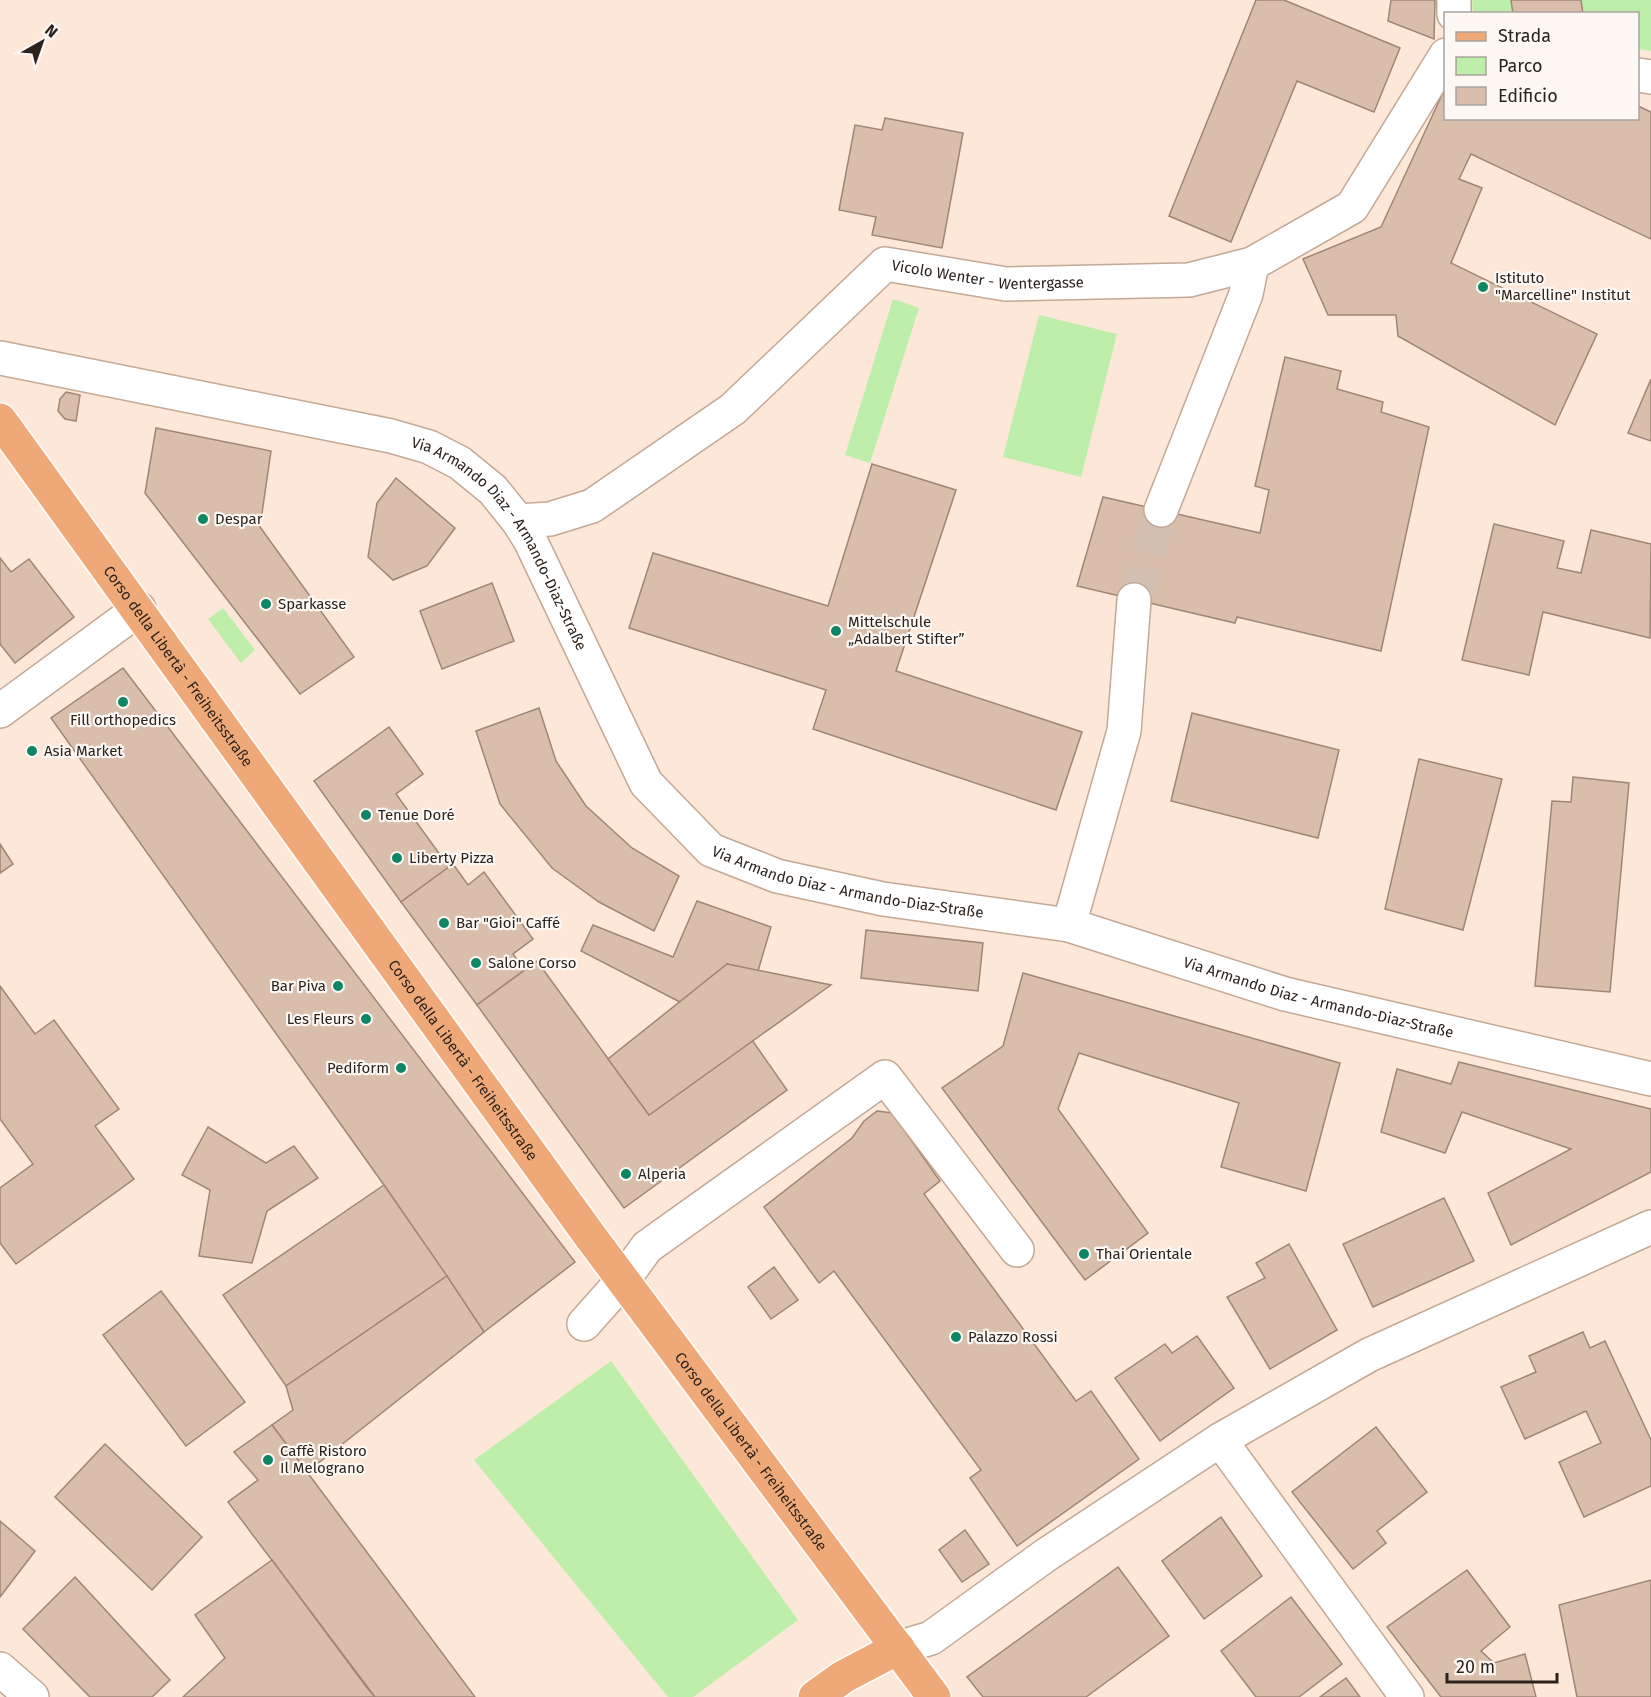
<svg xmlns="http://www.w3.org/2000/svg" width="1651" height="1697" font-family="'Fira Sans',sans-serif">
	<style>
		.green { fill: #bdefab }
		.building { fill: #dabeac; stroke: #a08675; stroke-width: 1.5 }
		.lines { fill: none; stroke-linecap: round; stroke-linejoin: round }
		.minor-tunnel { stroke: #d3c0b2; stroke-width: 33; stroke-dasharray: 33 16; stroke-linecap: butt }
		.minor-casing { stroke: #c3a896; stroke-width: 36 }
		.major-casing { stroke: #fff; stroke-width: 36 }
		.minor { stroke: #fff; stroke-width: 33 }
		.major { stroke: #efa979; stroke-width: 33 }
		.poi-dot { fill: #0d8666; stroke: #fdf8f4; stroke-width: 2 }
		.labels { text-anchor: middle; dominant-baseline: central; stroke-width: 4.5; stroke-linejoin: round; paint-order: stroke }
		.street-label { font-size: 15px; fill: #2d231c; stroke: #fdf8f4 }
		.poi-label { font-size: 15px; fill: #2d231c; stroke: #fdf8f4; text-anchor: start }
	</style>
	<rect width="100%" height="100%" fill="#fde7d8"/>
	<g class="green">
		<polygon points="1472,0 1651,0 1651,51 1638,49 1638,14 1473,13"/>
		<polygon points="893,299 919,308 870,463 845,455"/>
		<polygon points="1039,315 1117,334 1081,477 1003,457"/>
		<polygon points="223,608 255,650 241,663 208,619"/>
		<polygon points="611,1361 798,1620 693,1697 668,1697 474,1460"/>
	</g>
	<g class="building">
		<polygon points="1256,0 1284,0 1400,48 1374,112 1297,81 1231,242 1169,216"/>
		<polygon points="1391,0 1435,0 1434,39 1388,21"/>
		<polygon points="1511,0 1581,0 1583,14 1513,14"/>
		<polygon points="1446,86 1446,118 1638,118 1638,106 1651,112 1651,239 1471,154 1459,179 1482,188 1451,263 1597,334 1555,425 1398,336 1396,315 1328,315 1303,259 1381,227"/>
		<polygon points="885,118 963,133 942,248 872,235 876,217 839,210 855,125 882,130"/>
		<polygon points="1285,357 1341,371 1337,389 1383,402 1381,412 1429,427 1381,651 1237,617 1235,623 1077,586 1103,497 1260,533 1269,490 1255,486"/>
		<polygon points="1651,379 1651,441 1628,433"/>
		<polygon points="66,392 80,395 76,421 65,419 58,411 60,399"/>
		<polygon points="156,428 271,451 260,527 354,657 300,694 145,493"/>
		<polygon points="872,464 956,490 896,671 1082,732 1056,810 813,729 826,690 629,628 653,553 828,606"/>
		<polygon points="396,478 455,528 427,566 393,580 368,557 377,503"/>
		<polygon points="1494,524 1564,541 1557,568 1581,573 1591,530 1651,544 1650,638 1543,612 1529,675 1462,660"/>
		<polygon points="0,558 11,572 29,559 74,617 15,663 0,644"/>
		<polygon points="492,583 514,641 442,669 420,611"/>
		<polygon points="123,668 575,1262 484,1332 384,1185 51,718"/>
		<polygon points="539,708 556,761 586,806 632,848 679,876 654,931 599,902 552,868 500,804 476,731"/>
		<polygon points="1192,713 1339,750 1318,838 1171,801"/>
		<polygon points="389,727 423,774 396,794 449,867 401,902 314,781"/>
		<polygon points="1419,759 1502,779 1463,930 1385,909"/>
		<polygon points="1573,777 1629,783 1610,992 1535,986 1552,801 1571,802"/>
		<polygon points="0,844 13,864 0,873"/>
		<polygon points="453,864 468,885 484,872 533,939 513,954 525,970 477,1005 401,902"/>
		<polygon points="697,901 771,927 758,971 727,964 680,1002 581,951 593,925 673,957"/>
		<polygon points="866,930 983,943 978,991 861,978"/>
		<polygon points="537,961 649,1115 752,1040 787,1090 624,1208 477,1005"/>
		<polygon points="727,964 831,985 649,1115 608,1059"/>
		<polygon points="1023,973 1340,1063 1306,1191 1221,1167 1239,1103 1079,1053 1058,1109 1148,1233 1085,1280 942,1088 1003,1046"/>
		<polygon points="0,986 35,1034 54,1020 119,1109 95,1126 134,1179 16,1264 0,1243 0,1188 33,1164 0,1119"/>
		<polygon points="1459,1062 1651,1109 1651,1172 1511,1245 1488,1193 1571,1149 1462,1112 1445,1153 1381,1132 1397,1069 1451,1084"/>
		<polygon points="877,1111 892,1113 940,1181 924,1194 1076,1401 1091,1391 1139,1459 1017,1546 970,1478 981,1470 834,1271 819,1283 764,1207 852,1138 864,1121"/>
		<polygon points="208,1127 266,1163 294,1146 318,1178 267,1211 252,1263 199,1256 210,1190 182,1175"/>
		<polygon points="384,1185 447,1276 286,1386 223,1295"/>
		<polygon points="1444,1198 1474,1261 1373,1307 1343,1244"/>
		<polygon points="1289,1244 1337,1330 1270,1369 1227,1297 1265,1278 1256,1263"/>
		<polygon points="774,1267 798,1300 771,1319 748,1287"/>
		<polygon points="447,1276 484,1332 307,1472 272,1425 293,1410 286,1386"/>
		<polygon points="161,1291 245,1402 186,1446 103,1335"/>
		<polygon points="1583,1332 1590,1348 1605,1341 1651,1440 1651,1486 1584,1517 1559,1462 1601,1443 1586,1411 1525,1439 1501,1387 1536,1372 1529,1356"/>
		<polygon points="1197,1336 1234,1388 1160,1441 1115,1378 1165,1344 1172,1353"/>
		<polygon points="272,1425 307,1472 475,1697 375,1697 228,1502 258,1480 234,1452"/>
		<polygon points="1376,1427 1427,1492 1377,1531 1386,1543 1353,1569 1292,1492"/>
		<polygon points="105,1444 202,1537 152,1590 55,1497"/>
		<polygon points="1221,1517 1262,1576 1204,1619 1162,1561"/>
		<polygon points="0,1521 35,1551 0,1597"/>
		<polygon points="965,1530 989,1564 962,1582 939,1550"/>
		<polygon points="272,1560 368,1689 375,1697 183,1697 225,1658 195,1615"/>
		<polygon points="1118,1567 1169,1636 1086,1697 983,1697 967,1677"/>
		<polygon points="1467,1570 1510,1627 1481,1651 1494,1663 1525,1654 1536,1697 1441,1697 1387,1627"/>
		<polygon points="75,1577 170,1680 152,1697 90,1697 23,1629"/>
		<polygon points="1651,1580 1651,1697 1577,1697 1559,1605"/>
		<polygon points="1291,1597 1342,1664 1299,1697 1256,1697 1221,1651"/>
		<polygon points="1346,1678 1360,1697 1320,1697"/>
	</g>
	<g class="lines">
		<polyline class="minor-tunnel" points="1134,600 1161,510"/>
		<g class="minor-casing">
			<g id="minor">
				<polyline points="1454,0 1454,14"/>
				<polyline points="1638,75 1651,77"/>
				<path id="s1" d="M0,358l391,78 38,11 31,16 33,27 25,31 12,19 116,243 65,67 66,26 106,23 186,26 216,69 366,85"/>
				<polyline points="1161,510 1246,294 1252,264"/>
				<path id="s2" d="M518,521l32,-2 42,-13 141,-97 152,-145 121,20 183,-4 63,-16 100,-57 94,-152"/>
				<polyline points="0,711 139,609"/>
				<polyline points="1069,925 1124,731 1134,600"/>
				<polyline points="584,1324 623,1280 647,1247 885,1077 1017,1250"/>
				<polyline points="1220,1440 1407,1697"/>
				<polyline points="898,1648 931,1638 1046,1555 1220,1440 1369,1355 1651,1227"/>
				<polyline points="0,1669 32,1697"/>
			</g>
		</g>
		<g class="major-casing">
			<g id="major">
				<path id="s3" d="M0,420l590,816 344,461"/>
				<polyline points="815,1697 843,1677 898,1648"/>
			</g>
		</g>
		<use href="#minor" class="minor"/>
		<use href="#major" class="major"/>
	</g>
	<g class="poi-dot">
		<circle cx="1483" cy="287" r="6"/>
		<circle cx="203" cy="519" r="6"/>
		<circle cx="266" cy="604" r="6"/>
		<circle cx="836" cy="631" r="6"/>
		<circle cx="123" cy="702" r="6"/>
		<circle cx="32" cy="751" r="6"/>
		<circle cx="366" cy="815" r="6"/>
		<circle cx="397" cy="858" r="6"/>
		<circle cx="444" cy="923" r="6"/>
		<circle cx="476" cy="963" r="6"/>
		<circle cx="338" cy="986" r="6"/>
		<circle cx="366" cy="1019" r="6"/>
		<circle cx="401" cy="1068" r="6"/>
		<circle cx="626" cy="1174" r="6"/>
		<circle cx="1084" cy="1254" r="6"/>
		<circle cx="956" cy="1337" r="6"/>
		<circle cx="268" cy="1460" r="6"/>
	</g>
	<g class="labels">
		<g class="street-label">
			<text stroke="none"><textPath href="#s2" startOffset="561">Vicolo Wenter - Wentergasse</textPath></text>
			<text stroke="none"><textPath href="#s1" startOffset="560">Via Armando Diaz - Armando-Diaz-Straße</textPath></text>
			<text stroke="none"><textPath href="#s3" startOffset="304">Corso della Libertà - Freiheitsstraße</textPath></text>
			<text stroke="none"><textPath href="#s1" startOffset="1082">Via Armando Diaz - Armando-Diaz-Straße</textPath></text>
			<text stroke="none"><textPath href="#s1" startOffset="1568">Via Armando Diaz - Armando-Diaz-Straße</textPath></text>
			<text stroke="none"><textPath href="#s3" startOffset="790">Corso della Libertà - Freiheitsstraße</textPath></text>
			<text stroke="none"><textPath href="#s3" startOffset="1276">Corso della Libertà - Freiheitsstraße</textPath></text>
		</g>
		<g class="poi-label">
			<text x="1495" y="278">Istituto<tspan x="1495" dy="17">"Marcelline" Institut</tspan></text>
			<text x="215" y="519">Despar</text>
			<text x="278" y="604">Sparkasse</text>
			<text x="848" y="622">Mittelschule<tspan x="848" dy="17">„Adalbert Stifter”</tspan></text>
			<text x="123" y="720" text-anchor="middle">Fill orthopedics</text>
			<text x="44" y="751">Asia Market</text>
			<text x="378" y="815">Tenue Doré</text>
			<text x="409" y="858">Liberty Pizza</text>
			<text x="456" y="923">Bar "Gioi" Caffé</text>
			<text x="488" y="963">Salone Corso</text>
			<text x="326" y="986" text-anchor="end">Bar Piva</text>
			<text x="354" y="1019" text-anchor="end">Les Fleurs</text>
			<text x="389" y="1068" text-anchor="end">Pediform</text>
			<text x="638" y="1174">Alperia</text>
			<text x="1096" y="1254">Thai Orientale</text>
			<text x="968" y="1337">Palazzo Rossi</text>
			<text x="280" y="1451">Caffè Ristoro<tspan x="280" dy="17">Il Melograno</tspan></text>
		</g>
	</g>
	<rect x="1444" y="12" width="195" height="108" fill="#fdf8f4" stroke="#aaa39e" stroke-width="1.5"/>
	<rect x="1456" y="32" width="30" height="9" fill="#efa979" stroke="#aaa39e" stroke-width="1.5"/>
	<text x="1498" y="42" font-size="18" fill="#2d231c">Strada</text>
	<rect x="1456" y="57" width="30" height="18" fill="#bdefab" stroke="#aaa39e" stroke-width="1.5"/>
	<text x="1498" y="72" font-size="18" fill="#2d231c">Parco</text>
	<rect x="1456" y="87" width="30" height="18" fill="#dabeac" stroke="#aaa39e" stroke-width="1.5"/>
	<text x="1498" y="102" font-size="18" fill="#2d231c">Edificio</text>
	<g transform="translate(42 42) rotate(40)" stroke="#fdf8f4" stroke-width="4.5" paint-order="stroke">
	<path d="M0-4.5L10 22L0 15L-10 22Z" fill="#2d231c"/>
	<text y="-9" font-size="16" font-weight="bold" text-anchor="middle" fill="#2d231c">N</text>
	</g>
	<path d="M1447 1673v9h110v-9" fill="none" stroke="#2d231c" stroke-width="3"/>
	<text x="1456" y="1673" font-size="18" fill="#2d231c" stroke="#fdf8f4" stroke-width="4.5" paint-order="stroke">20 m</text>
</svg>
